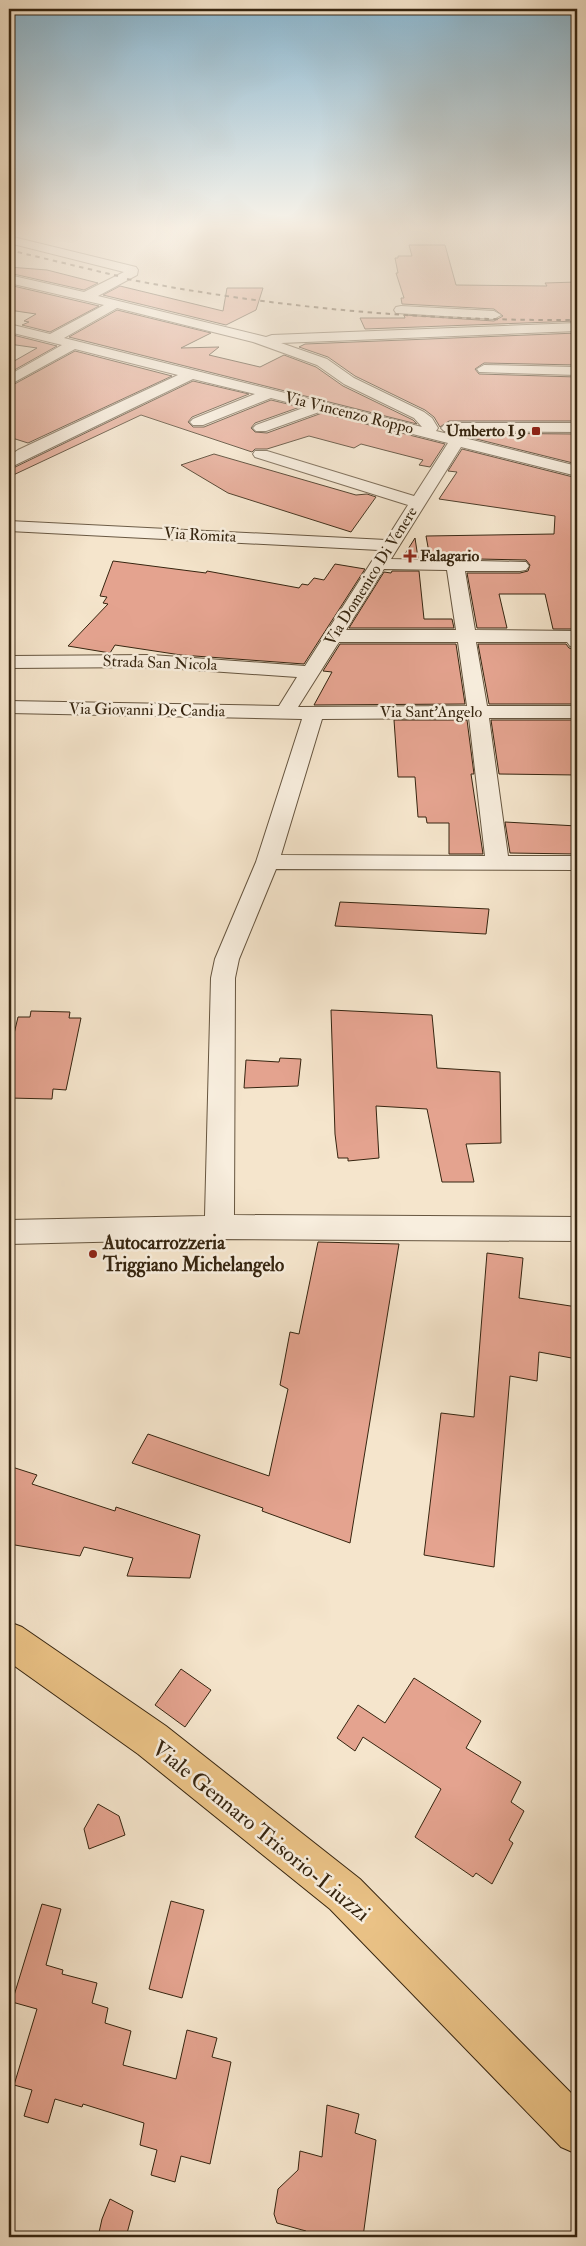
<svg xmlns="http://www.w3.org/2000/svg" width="586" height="2246" font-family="'IM FELL Double Pica',serif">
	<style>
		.building { fill: #e4a38f; stroke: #362510 }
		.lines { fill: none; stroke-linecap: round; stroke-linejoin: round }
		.minor-casing { stroke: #66553f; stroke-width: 2 }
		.major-casing { stroke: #362510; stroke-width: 2 }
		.minor { fill: #f8eede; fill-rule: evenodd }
		.major { fill: #eac286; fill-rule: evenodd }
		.rail { stroke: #362510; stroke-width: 2; stroke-dasharray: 4.5 4.5; stroke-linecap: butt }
		.poi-dot { fill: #8f2418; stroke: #f8eede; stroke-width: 2 }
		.labels { text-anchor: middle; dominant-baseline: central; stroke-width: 5; stroke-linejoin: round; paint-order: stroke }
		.far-street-label { font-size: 16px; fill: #362510; stroke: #f8eede }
		.far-poi-label { font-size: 16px; font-weight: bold; fill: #362510; stroke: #f8eede; text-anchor: end }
		.poi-label { font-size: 19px; font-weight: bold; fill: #362510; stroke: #f8eede; text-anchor: start }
		.near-street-label { font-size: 22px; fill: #362510; stroke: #f8eede }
	</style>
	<rect width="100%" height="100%" fill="#f5e5cc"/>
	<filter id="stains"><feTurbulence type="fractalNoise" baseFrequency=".004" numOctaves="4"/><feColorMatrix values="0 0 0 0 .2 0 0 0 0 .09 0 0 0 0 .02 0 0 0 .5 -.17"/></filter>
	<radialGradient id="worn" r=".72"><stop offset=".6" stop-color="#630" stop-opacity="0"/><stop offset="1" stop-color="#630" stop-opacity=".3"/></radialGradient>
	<g class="building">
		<polygon points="409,245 445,245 456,285 547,286 545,283 577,282 577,321 365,329 360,318 405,318 404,315 494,321 503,316 494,309 402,304 401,298 404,298 396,273 398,273 395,258 398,258 398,256 412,256"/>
		<polygon points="9,267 47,270 98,283 84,290 9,273"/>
		<polygon points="9,285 99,306 50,332 22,325 29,322 24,321 36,314 9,310"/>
		<polygon points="120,286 223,311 227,288 263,288 256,310 226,325 103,295"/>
		<polygon points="117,310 211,333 181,348 219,347 209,355 260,367 284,355 316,367 343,386 413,420 417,424 69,337"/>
		<polygon points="577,333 577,365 484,363 475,369 479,374 577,377 577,421 449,421 440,427 434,417 425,410 355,376 328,357 299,347 305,344"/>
		<polygon points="9,334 57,346 9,373 9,364 37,348 9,344"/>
		<polygon points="75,351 172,376 28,443 9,437 9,387"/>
		<polygon points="193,381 249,394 192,417 188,422 193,427 204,427 271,400 300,407 255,423 251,428 255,432 267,433 322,413 445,444 430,467 419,465 423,460 384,450 361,444 354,448 309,436 267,449 255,449 252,452 141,415 9,477 9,470"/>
		<polygon points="452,433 577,434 577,464"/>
		<polygon points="462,449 577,478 577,629 553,629 545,594 499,594 507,628 477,628 467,573 520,573 528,571 530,565 526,560 430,558 426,536 554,534 555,516 439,499 457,472 448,471"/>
		<polygon points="214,454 356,495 367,494 376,497 351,532 228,493 181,465"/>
		<polygon points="415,538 418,558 403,557"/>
		<polygon points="113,561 206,573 207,571 299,588 302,584 308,585 314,578 324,580 335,564 365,569 304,664 181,655 115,645 110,653 68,646 108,604 103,603 107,597 100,596"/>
		<polygon points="392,571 419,571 424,619 452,619 454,628 349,628 384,572 391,573"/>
		<polygon points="340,644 456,644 465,704 314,705 332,672 323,671"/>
		<polygon points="478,644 566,644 569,648 577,650 577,704 489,704"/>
		<polygon points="394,720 467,720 474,774 471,774 483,854 449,854 449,823 427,823 426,817 418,817 415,777 398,777"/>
		<polygon points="491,720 577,720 577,775 499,774"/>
		<polygon points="505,822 577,826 577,854 510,853"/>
		<polygon points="340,902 489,909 486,934 335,926"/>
		<polygon points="331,1010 432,1015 437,1068 500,1072 501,1143 466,1144 474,1182 442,1182 427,1109 376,1106 379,1158 348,1161 348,1158 338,1158 335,1134"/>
		<polygon points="31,1011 70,1012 69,1018 81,1018 66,1090 53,1089 52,1099 9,1098 9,1055 18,1017 30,1017"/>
		<polygon points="280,1058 301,1059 298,1086 244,1088 246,1060 279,1062"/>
		<polygon points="318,1242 399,1244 350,1543 262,1511 263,1508 132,1463 148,1434 269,1476 288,1389 280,1385 290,1332 299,1334"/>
		<polygon points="487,1253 523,1258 519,1298 577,1307 577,1359 539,1352 537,1381 510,1376 494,1567 424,1555 441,1413 474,1417"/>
		<polygon points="9,1466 37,1475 32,1484 115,1511 116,1507 200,1535 190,1578 127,1576 133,1558 84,1547 80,1556 9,1544"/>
		<polygon points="181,1669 211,1690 185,1727 155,1705"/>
		<polygon points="414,1678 481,1721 466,1748 521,1782 511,1802 524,1811 509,1840 513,1843 492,1884 476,1873 473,1877 415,1837 441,1789 363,1737 355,1751 337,1738 358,1705 385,1723"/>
		<polygon points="98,1804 119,1816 125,1835 89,1849 84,1829"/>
		<polygon points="171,1901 204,1910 182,1998 149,1989"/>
		<polygon points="42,1904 61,1909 46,1965 63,1970 62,1974 97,1983 92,2003 108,2008 105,2023 131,2031 123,2065 176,2079 187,2030 217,2038 212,2057 231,2062 210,2164 181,2156 175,2182 151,2175 157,2150 140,2145 144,2123 83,2104 82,2107 55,2099 48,2123 24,2116 32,2090 14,2085 37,2009 12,2002"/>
		<polygon points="327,2105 359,2114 355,2133 376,2140 363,2237 305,2237 306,2231 277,2223 274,2214 278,2189 298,2170 300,2151 322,2157"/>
		<polygon points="110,2199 133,2211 126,2237 98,2237 102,2219"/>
	</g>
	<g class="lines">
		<g class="minor-casing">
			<g id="minor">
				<path d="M9,236l127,31 2,3 -1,5 -39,21 168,41 6,-2 305,-12v8l-296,12 46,16 27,19 70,34 8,6 6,10 -2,3 141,35v10l-116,-29 -70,112 135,3 3,4 -3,4 -6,1h-55l10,59 102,1v17l-7,-2 -3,-4h-91l11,64h90v12h-88l19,138h69v14l-301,-1 -37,90 -4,19 -1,237 343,2v24l-358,-2 -210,5v-24l196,-4 6,-238 4,-19 41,-97 46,-143 -293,-6v-12l270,5 18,-29 -145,-10 -143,1v-12l143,-1 153,11 74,-116 -370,-19v-10l377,19 22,-35 -153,-48 -2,-3 2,-3h12l147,45 34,-53 -126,-32 -56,20h-10l-3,-3 3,-3 50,-18 -35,-9 -68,27h-10l-3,-3 3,-3 62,-25 -62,-15 -184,89v-12l9,-6 160,-75 -103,-26 -66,36v-10l53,-30 -53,-13v-8l41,10 54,-29 -95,-22v-8l75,17 40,-20 -115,-29zM117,308l136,34 64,23 27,19 70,34 8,9 -358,-89zM384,569l63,1 9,60h-110zM339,642h119l9,64 -169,1zM469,718l16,138 -204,-1 41,-136z"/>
				<polygon points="401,306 494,311 501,315 494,319 396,313 394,310 396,307"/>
				<polygon points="484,365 577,367 577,375 479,372 477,369"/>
				<polygon points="449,423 577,423 577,432 444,431 441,428 444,425"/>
			</g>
		</g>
		<g class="major-casing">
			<polygon id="major" points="9,1622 22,1627 166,1726 360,1879 577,2099 577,2154 561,2147 330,1909 138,1754 9,1662"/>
		</g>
		<use href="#minor" class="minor"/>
		<use href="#major" class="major"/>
		<g class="rail">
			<polyline points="9,250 118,276"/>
			<path d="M127,279c149,29 298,42 450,41"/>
		</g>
	</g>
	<linearGradient id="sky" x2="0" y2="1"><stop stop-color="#89b8d3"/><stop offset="0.42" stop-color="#faf3e8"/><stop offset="1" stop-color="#faf3e8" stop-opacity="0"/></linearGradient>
	<rect width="586" height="541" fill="url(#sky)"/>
	<g class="poi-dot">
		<rect x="531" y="426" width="10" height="10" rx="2.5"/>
		<path d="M407.5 548.5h5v5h5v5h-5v5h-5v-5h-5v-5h5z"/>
		<circle cx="93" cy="1254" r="5"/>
	</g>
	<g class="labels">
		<g class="far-street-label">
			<text transform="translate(349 413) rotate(14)">Via Vincenzo Roppo</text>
			<text transform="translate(200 535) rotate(3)">Via Romita</text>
			<text transform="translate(371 576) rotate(-58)">Via Domenico Di Venere</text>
			<text transform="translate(160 663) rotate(2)">Strada San Nicola</text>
			<text transform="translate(147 710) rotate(1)">Via Giovanni De Candia</text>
			<text x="431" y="712">Via Sant'Angelo</text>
		</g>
		<g class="far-poi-label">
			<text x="526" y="431">Umberto I 9</text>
			<text x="420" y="556" text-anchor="start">Falagario</text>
		</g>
		<g class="poi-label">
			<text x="103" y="1243">Autocarrozzeria<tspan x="103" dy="22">Triggiano Michelangelo</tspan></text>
		</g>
		<g class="near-street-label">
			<text transform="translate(261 1831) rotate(39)">Viale Gennaro Trisorio-Liuzzi</text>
		</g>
	</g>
	<rect width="586" height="2246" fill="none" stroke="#f5e5cc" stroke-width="30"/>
	<rect x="10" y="10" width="566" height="2226" fill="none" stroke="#362510" stroke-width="2.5"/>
	<rect x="15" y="15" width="556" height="2216" fill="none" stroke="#362510"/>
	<rect width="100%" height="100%" filter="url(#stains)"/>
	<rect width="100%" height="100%" fill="url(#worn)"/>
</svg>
